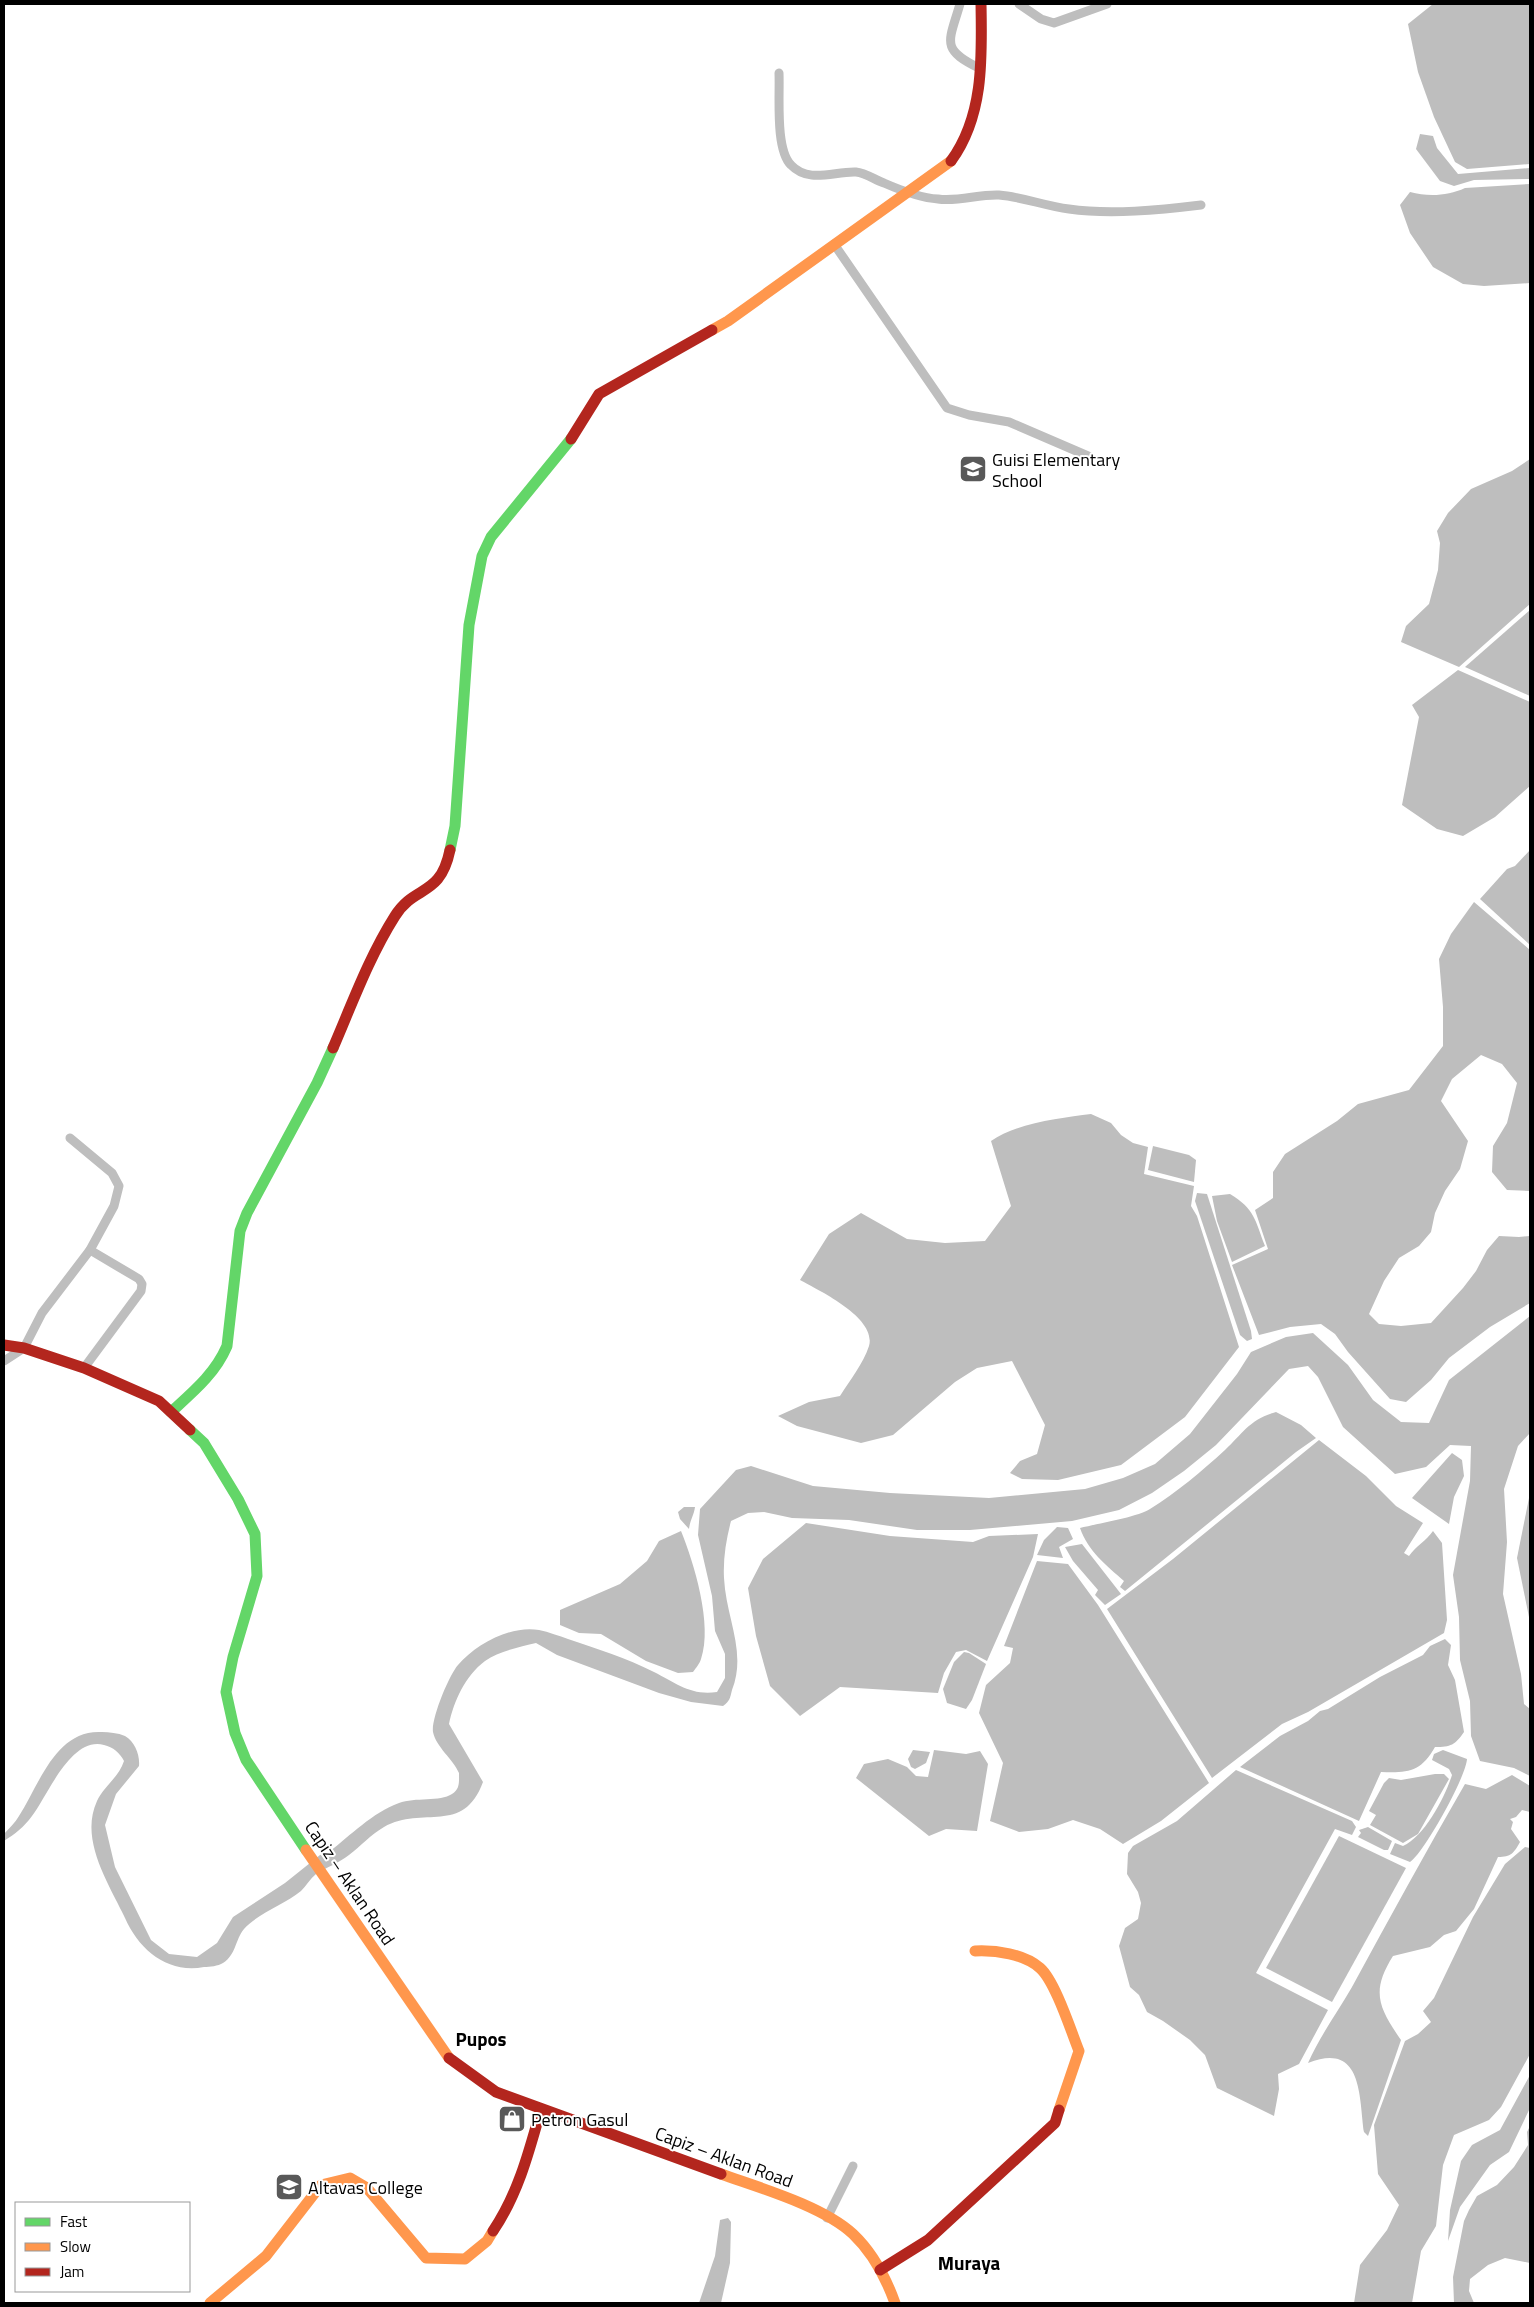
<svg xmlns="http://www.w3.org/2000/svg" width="1534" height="2307" font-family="'Titillium Web',sans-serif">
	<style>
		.water { fill: #bebebe }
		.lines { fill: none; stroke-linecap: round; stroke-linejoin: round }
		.street { stroke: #bebebe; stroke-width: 9 }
		.fast { stroke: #63d668; stroke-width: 11 }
		.slow { stroke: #ff974d; stroke-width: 11 }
		.jam { stroke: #b3261e; stroke-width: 11 }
		.labels { text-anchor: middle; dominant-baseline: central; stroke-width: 4; stroke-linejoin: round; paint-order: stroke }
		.poi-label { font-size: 18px; fill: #000; stroke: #fff; text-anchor: start }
		.street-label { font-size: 18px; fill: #000; stroke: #fff }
		.neighbourhood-label { font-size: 19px; font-weight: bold; fill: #000; stroke: #fff }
	</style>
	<rect width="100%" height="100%" fill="#fff"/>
	<g class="water">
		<polygon points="1433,4 1530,4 1530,164 1467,169 1455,162 1434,117 1418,72 1408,24"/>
		<polygon points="1420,134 1433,136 1437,148 1458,174 1530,168 1530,179 1474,180 1454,186 1440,181 1416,149"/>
		<path d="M1530,184v99l-46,3 -21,-2 -30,-17 -23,-34 -10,-28 10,-13c18,5 38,4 55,-4z"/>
		<polygon points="1530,459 1530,604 1459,667 1401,642 1406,626 1429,604 1438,570 1440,543 1437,531 1448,513 1471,489 1512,471"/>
		<polygon points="1530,610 1530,696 1465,667"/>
		<polygon points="1458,670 1530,702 1530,786 1495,817 1463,836 1437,829 1402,805 1419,717 1412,705"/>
		<polygon points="1530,850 1530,945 1480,899 1507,869 1515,866"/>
		<polygon points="1474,902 1530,950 1530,1191 1507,1190 1492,1172 1493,1146 1507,1123 1517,1083 1502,1064 1481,1055 1452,1079 1441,1101 1468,1141 1460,1169 1445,1191 1435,1213 1431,1232 1419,1246 1399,1258 1384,1281 1369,1314 1379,1324 1401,1326 1431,1323 1463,1288 1476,1271 1487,1250 1499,1236 1519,1237 1530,1236 1530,1303 1490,1327 1449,1358 1431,1380 1406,1402 1390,1399 1348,1352 1335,1334 1321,1324 1290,1327 1259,1335 1232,1265 1268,1249 1255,1210 1273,1198 1273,1172 1285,1154 1337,1121 1358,1104 1409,1090 1443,1046 1443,1007 1439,959 1451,934"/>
		<path d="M1091,1114l20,9 10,12 12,8 15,4 -4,27 50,12 -3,20 6,10 42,131 -54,70 -64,48 -63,15 -36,-1 -12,-6 10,-12 17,-7 8,-29 -33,-64 -35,7 -22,14 -62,53 -32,8 -64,-17 -19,-10 31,-14 31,-6c10,-16 23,-32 29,-50 8,-28 -49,-55 -69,-66l29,-46 32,-21 46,26 38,4 40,-2 26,-35 -20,-65c25,-18 70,-23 100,-27z"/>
		<polygon points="1153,1146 1189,1155 1196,1160 1194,1182 1148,1170"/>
		<polygon points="1197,1193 1207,1194 1251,1331 1252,1339 1247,1341 1240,1335 1195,1201"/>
		<path d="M1230,1194c25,15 25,26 35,52l-33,16 -15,-41 -5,-25z"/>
		<path d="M1530,1316v117l-12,13 -14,43 3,53 -4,52 18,80 3,30 6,5v67l-16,-8 -34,-7 -9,-25 -1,-35 -10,-41 -1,-43 -6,-42 17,-94 1,-35 -21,-1 -24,22 -31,7 -52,-47 -25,-50 -10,-11 -19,3 -73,76 -32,26 -32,22 -33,17 -47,11 -102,9h-53l-68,-10 -57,-2 -28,-6 -16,1 -17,8c-5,19 -8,38 -7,57 2,40 23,74 8,112 -2,8 -2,11 -9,16l-32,-4 -32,-9 -102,-38 -21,-12c-16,4 -37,8 -51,18 -20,15 -31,40 -36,63l34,58c-20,54 -60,23 -99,45 -14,8 -23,19 -35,28 -10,8 -22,12 -33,19 -6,5 -10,12 -15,17 -16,13 -44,23 -57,38 -9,11 -8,26 -21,34 -5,3 -13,4 -19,4 -36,7 -65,-17 -79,-49 -16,-34 -46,-78 -28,-117 7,-15 22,-24 27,-40 -4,-8 -11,-14 -20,-16 -33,-9 -56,50 -72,71 -8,11 -17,18 -28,25v-7c5,-6 11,-11 15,-18 21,-33 37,-87 83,-84 7,0 16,1 23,4 10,6 15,19 14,30l-23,28 -11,31 10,42 36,73 18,14 28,3 20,-14 16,-26 52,-34 35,-28 9,-3c22,-17 43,-39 70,-49 16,-6 41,-1 53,-9 8,-5 7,-12 7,-21 -6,-14 -23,-26 -26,-41 -2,-13 16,-57 25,-67 18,-21 53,-40 81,-35 10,2 20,6 29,9 30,10 58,19 86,33 22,11 37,24 63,20l8,-14v-24l-10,-23 -3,-35 -14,-61 2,-26 36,-39 15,-4 62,20 77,7 99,5 96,-9 38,-11 32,-14 35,-30 47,-60 14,-22 35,-15 27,-4 35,32 25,35 28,22 28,1 20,-43z"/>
		<path d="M1276,1412l25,13 15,13 -20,14 -171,139 -5,-4 4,-6c-18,-16 -36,-30 -44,-53 16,-4 58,-11 70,-19 26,-16 52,-38 75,-59 18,-17 25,-31 51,-38z"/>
		<path d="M1319,1440l47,36 30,30 27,17 -19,30 5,3c7,-10 17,-15 24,-25l9,12 5,77 -3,13 -136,79 -26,12 -70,54 -105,-169 66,-50z"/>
		<polygon points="1452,1453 1462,1460 1464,1476 1454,1497 1449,1524 1412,1498"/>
		<polygon points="1530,1493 1530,1622 1517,1558"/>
		<path d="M684,1507h11c-1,8 -5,13 -6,22l-9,-10 -2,-7z"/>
		<polygon points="806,1523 890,1536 973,1542 989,1536 1038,1534 1033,1557 987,1661 966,1650 956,1652 944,1673 938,1693 840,1687 800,1716 770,1686 756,1636 748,1588 763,1559"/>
		<polygon points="1057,1527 1068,1528 1073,1539 1059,1547 1063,1558 1037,1555 1044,1540"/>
		<path d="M681,1531c13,32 32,94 20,128 -1,4 -5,9 -8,13l-15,1 -32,-12 -45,-27 -22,-1 -19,-8v-15l60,-26 27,-23 12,-20z"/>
		<polygon points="1082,1544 1121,1594 1105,1605 1095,1595 1098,1590 1073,1561 1065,1547"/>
		<polygon points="1037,1561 1068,1564 1098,1605 1209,1783 1161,1821 1123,1844 1100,1829 1073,1820 1048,1829 1019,1832 990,1821 1003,1763 979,1713 986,1685 1010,1663 1013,1648 1004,1646"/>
		<path d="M1445,1639l6,6 -3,20 7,15 9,52c-9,13 -13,15 -29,15 -14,25 -27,26 -54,25l-22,49 -119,-54 40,-31 28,-15 12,-10 8,-2 52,-32 43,-22 7,-9z"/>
		<polygon points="964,1652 969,1653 986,1664 972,1700 966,1709 947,1703 943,1689 954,1662"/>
		<polygon points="913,1750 930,1752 926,1763 915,1769 911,1767 908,1759"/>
		<polygon points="934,1750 966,1754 980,1751 988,1764 977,1831 946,1829 929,1836 856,1778 864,1764 888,1759 907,1767 916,1776 928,1777"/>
		<path d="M1443,1750l24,9c-1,18 -43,94 -57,103l-20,-8 5,-11 8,3c22,-10 42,-49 49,-71l-3,-6 -17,-9 2,-6z"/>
		<polygon points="1236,1770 1352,1821 1356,1827 1352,1835 1335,1829 1256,1973 1328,2010 1299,2064 1278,2074 1279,2089 1274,2116 1217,2088 1205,2055 1190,2040 1163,2021 1147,2012 1139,1995 1130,1987 1119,1946 1125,1928 1138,1919 1141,1903 1138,1892 1127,1874 1128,1853 1133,1846 1177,1821"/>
		<polygon points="1435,1774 1444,1774 1449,1779 1418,1834 1403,1843 1370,1825 1376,1815 1369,1811 1384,1783 1389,1778 1401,1780"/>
		<path d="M1512,1775l18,11v26l-8,-2 -6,7 -6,2 3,3 -2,7 9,13c-6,11 -9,15 -22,15l-24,52 -18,22 -12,4 -14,12 -37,9c-22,35 -15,51 8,84l-33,96 -4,-4c-5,-35 -1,-91 -56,-69 12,-27 29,-50 44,-76 37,-68 74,-136 113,-203l21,5z"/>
		<polygon points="1368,1827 1392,1841 1388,1850 1384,1850 1358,1837 1361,1833 1359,1830"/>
		<polygon points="1339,1836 1406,1868 1332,2002 1266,1968"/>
		<polygon points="1525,1847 1530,1848 1530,2054 1501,2107 1489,2120 1454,2135 1443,2165 1436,2226 1421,2251 1412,2303 1354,2303 1360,2265 1387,2230 1399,2205 1378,2174 1374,2125 1405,2041 1418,2034 1431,2022 1423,2011 1434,1998 1473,1917 1505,1864"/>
		<polygon points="1530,2075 1530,2108 1509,2152 1490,2165 1460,2207 1448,2241 1450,2210 1461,2161 1472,2145 1500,2130"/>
		<polygon points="1530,2126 1530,2263 1505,2258 1488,2265 1470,2279 1469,2291 1474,2303 1454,2303 1453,2277 1464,2221 1469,2210 1477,2196 1497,2185 1514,2167 1528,2145 1527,2132"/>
		<polygon points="728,2218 731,2222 730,2263 721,2303 699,2303 715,2256 720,2220"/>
	</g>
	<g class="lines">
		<g class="street">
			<path d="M960,4c-11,38 -20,45 19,64"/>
			<polyline points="1019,4 1041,19 1054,23 1107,4"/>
			<path d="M779,73c1,23 -4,76 12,92 18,19 43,6 65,7 10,1 19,8 28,11 16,7 37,15 54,16 20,3 41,-5 61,-4 24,2 46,11 70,14 41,6 91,1 132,-4"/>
			<polyline points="834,244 947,408 969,415 1009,422 1088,456"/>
			<polyline points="4,1361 24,1348 42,1313 90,1250 114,1206 119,1186 112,1173 70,1138"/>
			<polyline points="84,1368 141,1291 142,1284 139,1279 90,1250"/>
			<polyline points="827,2218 853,2166"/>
		</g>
		<g class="fast">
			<polyline points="450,850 455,826 469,625 482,556 491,537 571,439"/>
			<path d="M171,1412c22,-20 44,-38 56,-66l13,-115 7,-18 70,-130 16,-35"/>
			<polyline points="190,1430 204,1443 238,1499 255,1534 257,1576 233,1657 226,1692 235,1733 246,1760 306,1850"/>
		</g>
		<g class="slow">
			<polyline points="712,330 728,321 951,161"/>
			<polyline points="306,1850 449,2058"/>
			<path d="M975,1951c21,-1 49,3 65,17 15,13 31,63 39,83l-20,59"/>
			<path d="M721,2174c39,14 102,32 132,60 20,19 33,44 42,69"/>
			<polyline points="210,2303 266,2256 321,2185 350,2178 367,2188 426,2258 465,2259 487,2241 493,2231"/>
		</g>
		<g class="jam">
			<path d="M951,161c33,-45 31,-103 30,-157"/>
			<polyline points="571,439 599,394 712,330"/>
			<path d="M333,1048c19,-44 36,-91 62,-132 20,-32 45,-18 55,-66"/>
			<polyline points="4,1345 24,1348 84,1368 159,1401 190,1430"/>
			<polyline points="449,2058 496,2092 721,2174"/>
			<path d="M493,2231c25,-37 36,-79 48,-122"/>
			<polyline points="880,2270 928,2240 1055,2123 1059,2110"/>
		</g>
	</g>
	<defs>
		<g id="school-square" transform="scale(1.4375)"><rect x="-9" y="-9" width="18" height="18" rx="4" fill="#595959" stroke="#fff"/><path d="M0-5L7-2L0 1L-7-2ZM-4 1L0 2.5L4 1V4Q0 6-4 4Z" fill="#fff"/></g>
		<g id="shop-square" transform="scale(1.4375)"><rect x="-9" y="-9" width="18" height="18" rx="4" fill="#595959" stroke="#fff"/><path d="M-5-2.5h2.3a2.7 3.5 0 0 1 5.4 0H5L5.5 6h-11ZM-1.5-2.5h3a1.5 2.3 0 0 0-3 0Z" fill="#fff"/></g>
		<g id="university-square" transform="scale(1.4375)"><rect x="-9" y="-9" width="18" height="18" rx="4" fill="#595959" stroke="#fff"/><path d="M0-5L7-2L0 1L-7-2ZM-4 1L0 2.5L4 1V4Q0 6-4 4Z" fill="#fff"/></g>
	</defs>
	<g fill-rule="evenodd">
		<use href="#school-square" x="973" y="469"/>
		<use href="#shop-square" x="512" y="2119"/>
		<use href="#university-square" x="289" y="2187"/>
	</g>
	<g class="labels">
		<g class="poi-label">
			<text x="992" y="459">Guisi Elementary<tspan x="992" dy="21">School</tspan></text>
			<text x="531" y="2119">Petron Gasul</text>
			<text x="308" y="2187">Altavas College</text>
		</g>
		<g class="street-label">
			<text transform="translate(350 1883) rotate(56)">Capiz – Aklan Road</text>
			<text transform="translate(724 2157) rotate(20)">Capiz – Aklan Road</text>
		</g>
		<g class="neighbourhood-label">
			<text x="481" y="2038">Pupos</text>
			<text x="969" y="2262">Muraya</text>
		</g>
	</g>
	<rect width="1534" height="2307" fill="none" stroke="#000000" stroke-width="10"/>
	<rect x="15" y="2202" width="175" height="90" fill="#ffffff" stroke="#999999"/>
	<rect x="25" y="2218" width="25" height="8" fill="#63d668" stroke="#999999"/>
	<text x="60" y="2227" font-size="15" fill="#000000">Fast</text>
	<rect x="25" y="2243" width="25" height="8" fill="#ff974d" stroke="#999999"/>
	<text x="60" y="2252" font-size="15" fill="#000000">Slow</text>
	<rect x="25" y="2268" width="25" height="8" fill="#b3261e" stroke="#999999"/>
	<text x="60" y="2277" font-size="15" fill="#000000">Jam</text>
</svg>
